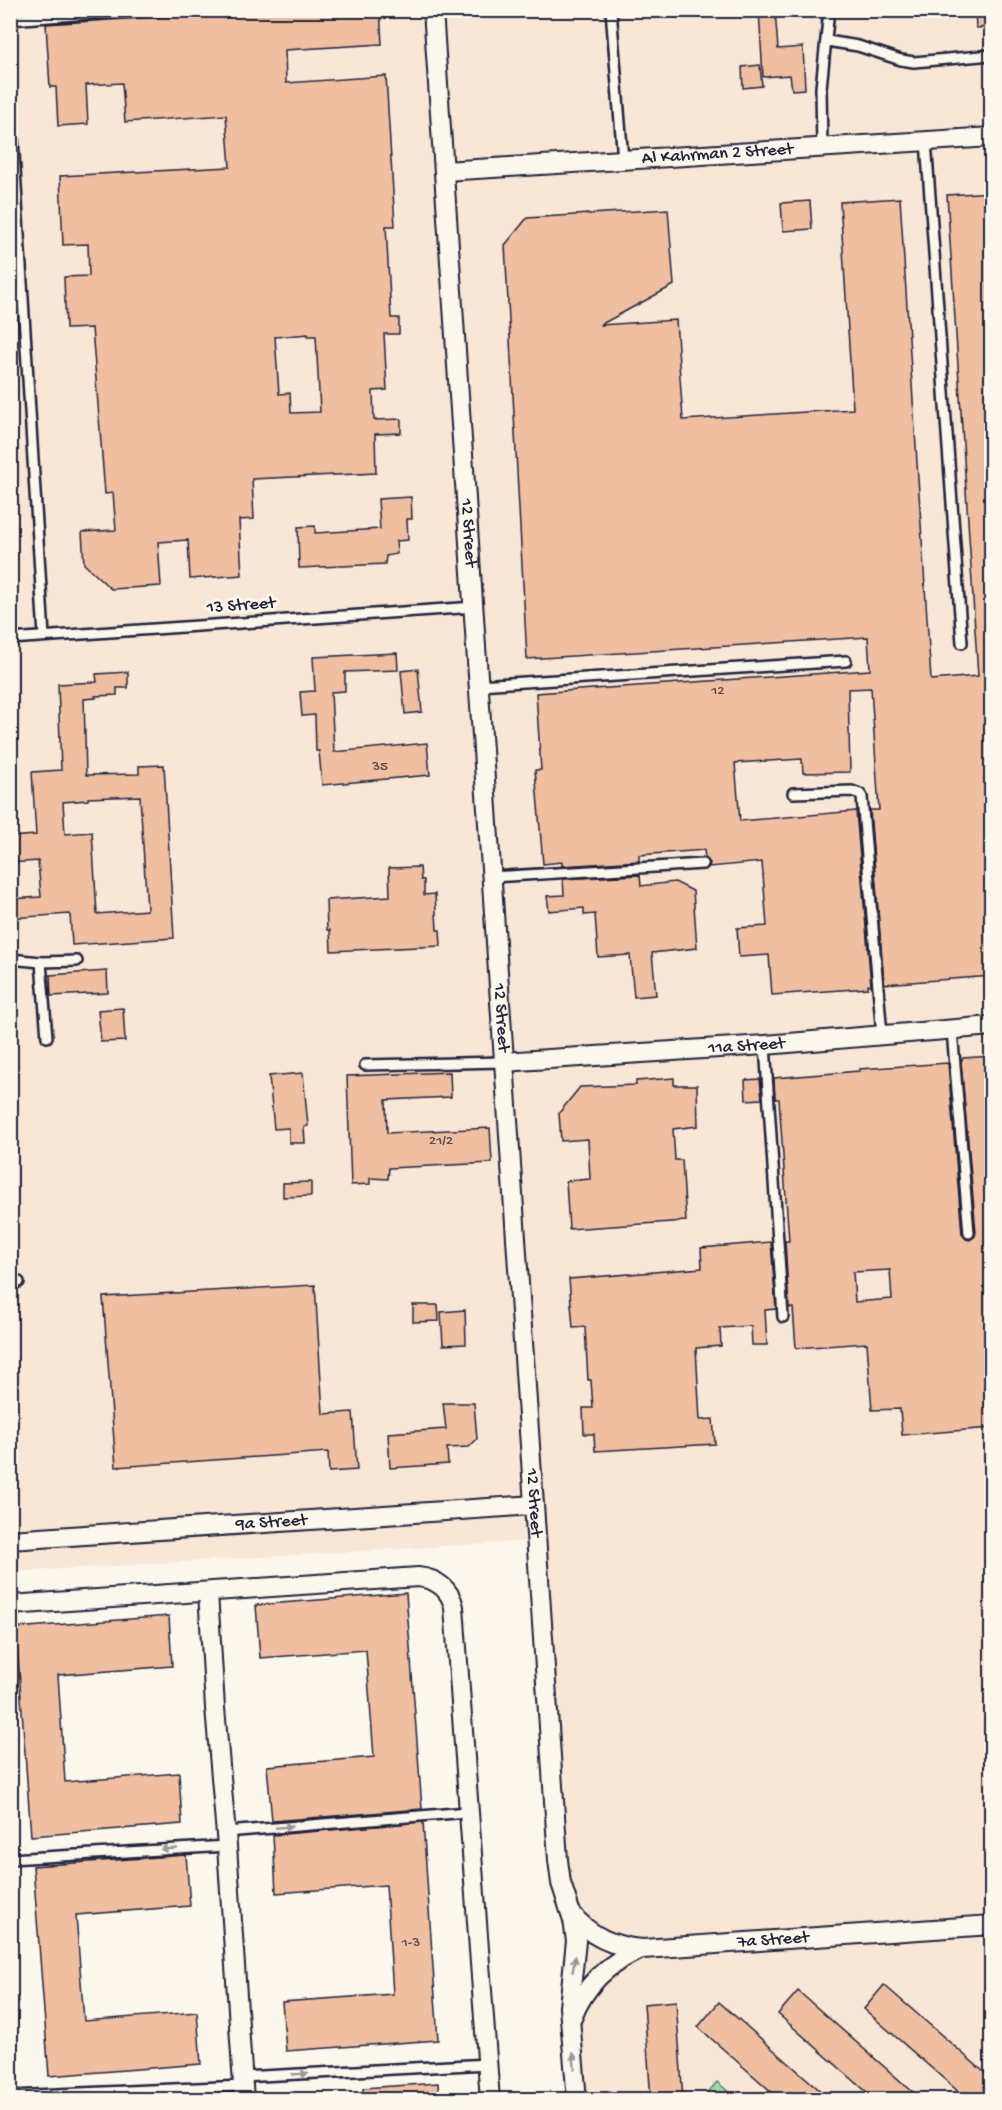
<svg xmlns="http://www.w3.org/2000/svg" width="1002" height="2110" font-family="'Gochi Hand',sans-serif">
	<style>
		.built { fill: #f8e6d6 }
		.green { fill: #99dca8; stroke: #5e7f72; stroke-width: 1.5 }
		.building { fill: #f0bfa1; stroke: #22223b; stroke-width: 1.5; fill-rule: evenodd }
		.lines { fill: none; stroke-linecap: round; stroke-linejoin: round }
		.service-casing { stroke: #22223b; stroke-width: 14 }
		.minor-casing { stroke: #22223b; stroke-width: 22 }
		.service { stroke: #fbf7ec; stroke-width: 9 }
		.minor { stroke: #fbf7ec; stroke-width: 18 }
		.oneway { fill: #99979c }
		.labels { text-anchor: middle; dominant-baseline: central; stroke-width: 6; stroke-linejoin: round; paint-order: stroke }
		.number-label { font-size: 15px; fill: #564954 }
		.street-label { font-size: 18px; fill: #22223b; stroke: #fbf7ec }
	</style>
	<rect width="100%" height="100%" fill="#fbf7ec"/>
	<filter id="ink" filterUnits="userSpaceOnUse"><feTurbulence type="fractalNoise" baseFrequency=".0167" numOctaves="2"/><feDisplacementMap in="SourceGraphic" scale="12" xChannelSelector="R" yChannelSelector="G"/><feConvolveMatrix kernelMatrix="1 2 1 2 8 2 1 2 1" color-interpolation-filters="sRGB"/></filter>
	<g filter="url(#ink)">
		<polygon class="built" points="11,11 991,11 991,2099 571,2099 545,1540 11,1572"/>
		<polygon class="green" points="717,2082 737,2099 702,2099"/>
		<g class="building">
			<path d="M222,10h158l2,34 -97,6 1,33 100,-7 9,150h-9l5,92h8v16h-15l3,56 -14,1 1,29 27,-1v14l-26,1 1,39 -124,6 2,40 -15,1 3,55 -52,4 -2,-39 -30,2 3,44 -50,3 -27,-25 -2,-32 34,-2 -3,-37 -8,1 -13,-166 -26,1 -2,-52 25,-1 -1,-32 -25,1 -3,-69 170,-9 -4,-52 -101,7 -3,-39 -36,2 2,39 -30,2 -2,-39h-6l-4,-63 176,-11zM308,334v2h8l4,76 -29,1 -1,-20 -11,1 -4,-57z"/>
			<polygon points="759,10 775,10 778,49 803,47 805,89 792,90 790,75 763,77"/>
			<polygon points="975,10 992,10 992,27 976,28"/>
			<polygon points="760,65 762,86 743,88 742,67"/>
			<polygon points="992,192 992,976 884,984 870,810 879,810 871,688 848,689 850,772 803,773 802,759 735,763 740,821 856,811 871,985 868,985 868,988 772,995 769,955 739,957 737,928 767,926 762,862 709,867 710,863 705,858 704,850 639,855 639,861 562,866 562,862 543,864 535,770 541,770 536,693 870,670 868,637 527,659 505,245 527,218 668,209 674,285 600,325 676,320 683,420 853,409 840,202 900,198 931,680 978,676 947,195"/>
			<polygon points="810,201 812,229 783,231 781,203"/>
			<polygon points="411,497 412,519 407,519 408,540 396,541 397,554 386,556 385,564 299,568 298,527 315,526 315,533 380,529 378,499"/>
			<polygon points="397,653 398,670 345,672 345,691 331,692 334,752 427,743 430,775 322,785 319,751 316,751 315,715 302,716 300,692 315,691 313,657"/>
			<polygon points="418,669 422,712 405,714 401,671"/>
			<path d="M128,672v16h-11v7l-22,1 1,2 -12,1 2,76 53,-1v-8l25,-1 10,173 -102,7 -2,-31 -60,4v-19l31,-2 -3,-36 -28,2v-26l26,-2 -4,-63 29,-2 -3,-86 39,-2 -1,-8zM140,796l7,114 -50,4 -5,-82 -27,2 -2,-32 25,-2v-2z"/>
			<polygon points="420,867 421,880 424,880 424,895 435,894 437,930 440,930 441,946 331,951 330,930 327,930 326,900 390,896 389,868"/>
			<polygon points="640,875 641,886 675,882 693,891 697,948 652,953 656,995 634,997 630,955 598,957 595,914 584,915 584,908 549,911 547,896 564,895 563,879"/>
			<polygon points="107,971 108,993 51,996 50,975"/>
			<polygon points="123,1008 125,1041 101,1042 98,1010"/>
			<path d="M992,1056v372l-90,7 -2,-26 -28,1 -5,-67 -71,5 -3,-40h-4l-4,-67h4l-10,-142h-4l-1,-21 85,-7v-2l89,-6 14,171 4,5 4,1 5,-4 1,-4 -15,-170 2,-4zM890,1270l2,29 -37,3 -2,-30z"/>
			<polygon points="450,1072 451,1097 386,1100 387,1133 490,1128 492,1163 389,1168 388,1179 370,1178 370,1184 351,1185 347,1076"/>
			<polygon points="303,1073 308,1126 304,1127 305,1143 289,1143 289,1128 274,1129 269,1076"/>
			<polygon points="674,1078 674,1085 697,1085 698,1126 673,1129 675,1160 682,1160 686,1221 569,1229 566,1181 590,1179 588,1139 561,1141 559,1113 580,1087 636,1085 636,1081"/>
			<polygon points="760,1079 762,1099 746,1100 745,1080"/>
			<polygon points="311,1182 311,1196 283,1197 283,1183"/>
			<polygon points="771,1242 776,1309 765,1310 767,1345 752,1345 751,1326 720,1328 721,1346 696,1348 700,1420 713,1419 715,1444 595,1451 594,1434 584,1434 583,1408 593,1408 591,1380 588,1380 585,1327 573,1328 569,1279 702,1268 701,1248"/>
			<polygon points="315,1285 323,1414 353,1412 357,1470 329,1472 328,1452 116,1467 103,1297"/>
			<polygon points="413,1305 438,1305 439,1321 413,1322"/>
			<polygon points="465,1310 466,1344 443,1345 441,1312"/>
			<polygon points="443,1403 474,1403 477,1439 469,1447 447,1448 448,1464 390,1468 388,1433 446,1429"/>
			<polygon points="406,1593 422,1809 272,1821 267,1766 374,1757 366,1650 260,1658 256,1605"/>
			<polygon points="169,1616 172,1666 58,1675 65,1782 179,1773 182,1824 31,1836 16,1628"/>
			<polygon points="423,1822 438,2040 286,2051 282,2002 393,1994 386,1885 276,1893 273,1835"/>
			<polygon points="186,1855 190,1906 76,1915 84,2021 197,2012 201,2064 49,2076 33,1866"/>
			<polygon points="884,1985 992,2079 992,2100 968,2100 864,2009"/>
			<polygon points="798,1991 922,2100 876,2100 778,2014"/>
			<polygon points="676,2001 683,2100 651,2100 644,2004"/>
			<polygon points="719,2002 831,2100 781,2100 698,2027"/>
			<polygon points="438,2083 439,2100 363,2100 363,2088"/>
		</g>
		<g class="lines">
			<g class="service-casing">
				<g id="service">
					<polyline points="611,10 623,160"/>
					<polyline points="10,20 140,10"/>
					<polyline points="827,41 858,46 901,60 914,62 992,55"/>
					<polyline points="10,90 44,636"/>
					<polyline points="926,141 962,643"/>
					<polyline points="822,147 821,88 829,10"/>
					<polyline points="10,639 475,607"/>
					<polyline points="479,685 846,661"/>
					<polyline points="793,793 852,791 860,794 862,797 882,1035"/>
					<polyline points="491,877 703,864"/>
					<polyline points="10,959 41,962 77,961"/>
					<polyline points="41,962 47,1037"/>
					<polyline points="952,1030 969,1233"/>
					<polyline points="765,1045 783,1317"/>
					<polyline points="365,1065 503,1062"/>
					<polyline points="10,1282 19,1282"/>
					<polyline points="226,1832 468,1812"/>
					<polyline points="10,1859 227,1846"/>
					<polyline points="242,2077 488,2064"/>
					<polyline points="10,2096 243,2086"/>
				</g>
			</g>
			<g class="minor-casing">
				<g id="minor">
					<path id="s1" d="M433,10l125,1850 3,23 12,37 3,21 -7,66 8,93"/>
					<path id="s2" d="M444,171l548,-34"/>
					<path id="s3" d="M503,1062l262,-17 227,-19"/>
					<path id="s4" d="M10,1540l524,-35"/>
					<polyline points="208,1592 215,1708 227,1846 244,2100"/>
					<path d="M10,1605l408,-28c19,2 32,12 36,30l36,493"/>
					<path id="s5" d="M572,1914c18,23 42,33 71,35l349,-24"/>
					<path d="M572,2018c13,-34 37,-56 70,-69"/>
				</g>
			</g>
			<use href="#service" class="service"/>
			<use href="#minor" class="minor"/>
		</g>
		<defs><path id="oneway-solid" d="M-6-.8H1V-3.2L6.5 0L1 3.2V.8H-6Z" transform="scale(1.5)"/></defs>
		<g class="oneway">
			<use href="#oneway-solid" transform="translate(284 1827) rotate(-5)"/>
			<use href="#oneway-solid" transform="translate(169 1849) rotate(177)"/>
			<use href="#oneway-solid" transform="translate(574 1964) rotate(-80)"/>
			<use href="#oneway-solid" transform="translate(574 2061) rotate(-95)"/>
			<use href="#oneway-solid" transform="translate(300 2074) rotate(-3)"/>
		</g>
	</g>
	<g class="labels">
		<g class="number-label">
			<text x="718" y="691">12</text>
			<text x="380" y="767">35</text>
			<text x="441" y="1141">21/2</text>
			<text x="411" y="1943">1-3</text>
		</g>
		<g class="street-label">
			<text stroke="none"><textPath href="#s2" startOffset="274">Al Kahrman 2 Street</textPath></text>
			<text stroke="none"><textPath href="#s1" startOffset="524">12 Street</textPath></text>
			<text transform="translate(241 606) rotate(-4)">13 Street</text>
			<text stroke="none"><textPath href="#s1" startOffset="1010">12 Street</textPath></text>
			<text stroke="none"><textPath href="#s3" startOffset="244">11a Street</textPath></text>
			<text stroke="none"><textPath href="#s1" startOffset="1496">12 Street</textPath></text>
			<text stroke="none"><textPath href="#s4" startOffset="262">9a Street</textPath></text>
			<text stroke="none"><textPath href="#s5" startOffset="212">7a Street</textPath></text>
		</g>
	</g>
	<rect width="1002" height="2110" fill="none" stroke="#fbf7ec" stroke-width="36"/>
	<rect x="18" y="18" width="966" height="2074" fill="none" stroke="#22223b" stroke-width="2" filter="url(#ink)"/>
</svg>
